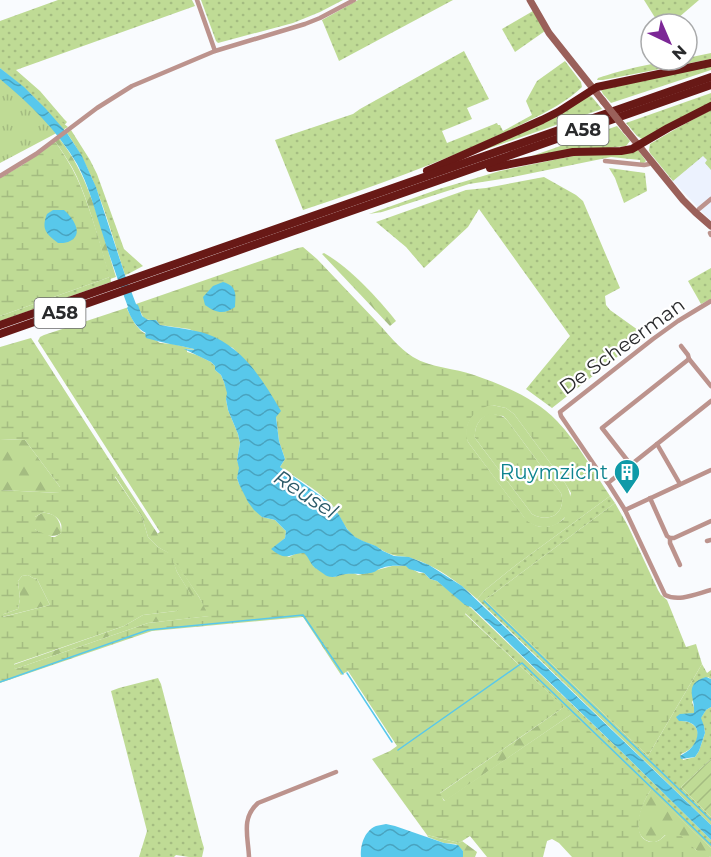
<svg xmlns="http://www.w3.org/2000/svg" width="711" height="857" font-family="Montserrat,sans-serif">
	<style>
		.built { fill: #ecf2fe }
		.grass { fill: url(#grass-dots) }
		.forest { fill: url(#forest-firs) }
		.wetland { fill: url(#wetland-marsh); fill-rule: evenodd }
		.park { fill: url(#park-tufts) }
		.garden { fill: url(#garden-furrows) }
		.pitch { fill: #bfdb95; fill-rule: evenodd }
		.water { fill: url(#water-waves) }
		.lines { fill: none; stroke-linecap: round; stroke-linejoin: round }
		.stream { stroke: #58c8eb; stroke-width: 1.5 }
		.street { stroke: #bc938d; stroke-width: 4.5 }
		.secondary { stroke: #9a605a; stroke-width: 7 }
		.highway { stroke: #681916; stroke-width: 8 }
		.secondary-bridge { stroke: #9a605a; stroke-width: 7 }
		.labels { text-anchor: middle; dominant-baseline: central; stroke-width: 4.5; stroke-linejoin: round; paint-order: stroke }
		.shield { fill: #fff; stroke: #696a6b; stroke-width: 1.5 }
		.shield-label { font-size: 18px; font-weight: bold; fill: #292a2c }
		.street-label { font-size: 20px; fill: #292a2c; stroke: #fff }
		.culture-label { font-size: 20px; fill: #0d838f; stroke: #fff; text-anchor: end }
		.water-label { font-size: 21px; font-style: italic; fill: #2b5a69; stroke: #fff }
	</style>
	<defs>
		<pattern id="grass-dots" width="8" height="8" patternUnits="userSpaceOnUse" patternTransform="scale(1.5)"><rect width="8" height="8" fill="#bfdb95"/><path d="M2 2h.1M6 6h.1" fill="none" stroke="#a4bc81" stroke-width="1.8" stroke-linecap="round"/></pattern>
		<pattern id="forest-firs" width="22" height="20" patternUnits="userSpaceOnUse" patternTransform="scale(1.5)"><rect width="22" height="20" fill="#bfdb95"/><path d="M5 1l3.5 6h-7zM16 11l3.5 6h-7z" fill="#a4bc81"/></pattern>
		<pattern id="wetland-marsh" width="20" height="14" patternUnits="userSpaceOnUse" patternTransform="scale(1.5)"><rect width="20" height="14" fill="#bfdb95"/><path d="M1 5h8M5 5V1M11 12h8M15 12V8" fill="none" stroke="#a4bc81"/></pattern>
		<pattern id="park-tufts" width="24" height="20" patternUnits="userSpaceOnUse" patternTransform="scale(1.5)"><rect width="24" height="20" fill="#bfdb95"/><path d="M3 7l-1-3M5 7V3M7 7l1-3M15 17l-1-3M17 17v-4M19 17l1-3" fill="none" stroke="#a4bc81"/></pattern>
		<pattern id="garden-furrows" width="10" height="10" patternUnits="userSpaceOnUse" patternTransform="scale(1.5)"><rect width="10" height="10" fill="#bfdb95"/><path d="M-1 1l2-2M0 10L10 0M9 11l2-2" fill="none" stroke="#a4bc81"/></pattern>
		<pattern id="water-waves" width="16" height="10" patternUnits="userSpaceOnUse" patternTransform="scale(1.5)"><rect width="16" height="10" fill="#58c8eb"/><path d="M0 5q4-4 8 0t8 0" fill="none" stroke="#49a3bf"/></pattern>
	</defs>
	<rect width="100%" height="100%" fill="#f9fbfe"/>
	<polygon class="built" points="711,144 711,221 671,179"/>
	<g class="grass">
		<polygon points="58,0 192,0 195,6 16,70 40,91 64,119 67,122 62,128 32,95 0,68 0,21"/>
		<polygon points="201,0 343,0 320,12 293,23 218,43 216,41"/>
		<polygon points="358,0 453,0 339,61 322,20"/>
		<polygon points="644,0 699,0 671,24 659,24"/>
		<polygon points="533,11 545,31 515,52 502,29"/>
		<path d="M464,51l25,48 -22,9 5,11 -30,12 5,12 50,-20 1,2h2l3,6 29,-16 -6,-14 11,-20 28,-20 16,21 1,5c-18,18 -50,32 -74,44 -66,31 -135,56 -205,79l-28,-70 78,-26 7,-5z"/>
		<path d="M711,53v6l-108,21h-6l1,-2c24,-8 64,-18 89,-18v-2z"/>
		<polygon points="711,65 711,70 611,103 603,94 601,90"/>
		<polygon points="711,93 711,105 642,139 637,136 626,123"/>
		<polygon points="587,95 592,97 602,109 481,151"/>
		<polygon points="711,110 711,170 705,163 707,160 703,156 673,181 650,153 649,150 650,144 679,127"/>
		<polygon points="617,126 630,141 626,146 532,156"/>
		<path d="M71,130l19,30 7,14 27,75 19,17 -15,8 -3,1c-16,-49 -28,-99 -58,-142z"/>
		<polygon points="638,150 646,161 643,164 640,163 640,160 611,157 508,178 469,184 382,212 369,214 439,189 500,171 573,156"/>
		<polygon points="609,168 645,173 647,191 624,203 615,178"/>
		<polygon points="544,177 576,195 583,201 620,288 605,296 606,305 610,310 645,335 552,408 526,389 570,336 479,209 468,227 424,268 406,247 376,222 466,190 486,188"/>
		<polygon points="711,268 711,299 701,304 688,281"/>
		<polygon points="110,277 111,282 0,321 0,316"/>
		<path d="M610,496l5,7 -130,97 163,156 54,-92 5,9 4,-3v9l-3,-2 -16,25 3,8 -1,3 -15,8c20,-1 25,16 11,28 -1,1 -8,5 -9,5l2,6 12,-3 4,-6 6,-18 -1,-7 -4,-7 6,-9 5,-3v52l-30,28 30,30v8l-234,-226 8,-9 31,-25z"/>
		<polygon points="470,607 627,757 711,840 711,848 465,613"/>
		<polygon points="158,678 161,684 201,838 204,848 202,857 189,857 176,855 174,857 139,857 147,831 111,691 119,688"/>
	</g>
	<g class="forest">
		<path d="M59,138c32,40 42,92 57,139l-6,2c-10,-34 -19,-70 -33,-102 -6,-13 -14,-24 -22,-36z"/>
		<path d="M324,253c26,15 53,44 72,68l-6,5 -68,-72z"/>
		<polygon points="0,439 25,440 60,487 60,493 0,490"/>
		<polygon points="118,473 199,597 210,616 148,623 15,669 13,665 124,626 143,615 176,611 191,595 177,572 170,554 158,547 148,537 142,517 115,476"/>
		<path d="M42,513c14,-1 19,8 19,20 -7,6 -20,2 -26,-4v-12z"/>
		<polygon points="28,575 33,578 37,579 50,605 2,617 4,614 18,609 20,599 18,581 22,576"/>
		<polygon points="564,707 572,714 445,801 439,794"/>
		<path d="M651,790l60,58v9l-10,-3 -10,-8 -26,-11c-5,5 -9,9 -17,6 -19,-7 -6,-40 3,-51z"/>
		<polygon points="427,835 459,843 462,841 477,852 475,857 463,857 463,851 456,844 444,843 428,837"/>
	</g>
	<g class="wetland">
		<path d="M55,141c8,12 16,24 22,37 14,31 23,66 33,99l-110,39v-138l24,-14z"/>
		<path d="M303,247l14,12c20,21 40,42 60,63 11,12 22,26 36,35 18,11 42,11 61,18 29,10 61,23 83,46 21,22 36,50 53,75l-94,69 -31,25 -8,9c-19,-17 -40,-33 -66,-41 -5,-2 -12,-1 -18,-3 -8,-2 -13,-7 -20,-10 -6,-2 -11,-4 -17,-7 -13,-9 -16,-26 -27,-36 -14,-14 -33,-24 -49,-35l5,-8 -6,-18 -3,-24 -37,-62 -6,-7 -44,-19 -29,-4 -4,-5c-16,1 -12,-5 -20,-16l162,-56zM492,405l14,3 8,6 51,69 6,10 -7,26c-15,11 -27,11 -40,-2l-56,-75c-5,-24 7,-27 24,-37z"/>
		<path d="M129,307l-2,2 8,15 6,7 19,12 13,1 21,5 1,1 -8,-1v3l10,3 14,7 4,4v4l6,5 3,7 4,11 -2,6 2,11 10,24 2,9 -3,17 3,8 -3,10 2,6 23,33 13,3 11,11 -1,7 -13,11 17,8 8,-4 7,-1 4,4 6,11 6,3 6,5 8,2 10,-3 9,-1 5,2 34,-9h15l12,7h5l6,6 7,2 33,26 -5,7 99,93 -124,86 4,8 128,-87 79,76c-9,11 -23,50 1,52 11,1 12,-12 25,-10l19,18 15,7h-139l-13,-14 -7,-4 -5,2 -4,16h-56l-17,-21 -11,7 -32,-8 -55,-76 18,-8 7,-5 -49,-75 -7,4 -38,-58 -151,14 -152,52v-193l59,3 1,-6 -35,-47 -25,-1v-92l31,-9 2,3 83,129 2,3 -3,4 27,40 6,20 10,10 11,6 -12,-19 3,-2 -122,-191 2,-4 4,-2zM42,513c7,-1 16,3 19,11 1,3 0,6 0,9l-6,4h-3c-6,-4 -13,-4 -17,-8v-12zM172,557l27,40 10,19 -61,7 -133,46 -1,-5 110,-38 19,-11 33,-4 16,-11v-4l-15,-24zM28,575l5,3 4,1 13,26 -47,12 1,-3 14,-5 2,-10 -2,-18 4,-5z"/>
		<path d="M488,414c7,-1 14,1 19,6l54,73c6,20 -12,31 -29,21l-57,-76c-1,-10 3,-19 13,-24z"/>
		<polygon points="615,503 628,526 658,590 661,595 667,600 686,647 696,644 702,664 648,756 485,600"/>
	</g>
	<polygon class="park" points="0,72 68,127 0,163"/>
	<polygon class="garden" points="711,759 711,817 681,787"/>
	<path class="pitch" d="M492,405l14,3 8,6 51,69c19,29 -14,58 -39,37l-58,-78c-7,-18 7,-34 24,-37zM492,414l11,2 4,4 54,73c6,20 -12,31 -29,21l-57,-76c-1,-12 5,-22 17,-24z"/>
	<g class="water">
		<path d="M0,68l24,19 22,22 21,24 15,23 14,31 29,88 11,29 2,1 4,11 6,4h8l4,5c16,3 32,4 47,9 36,13 56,46 74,77l-5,6 3,24 6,18 -5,8 49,35 10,13 8,14 8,8 8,4 13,5 7,5 11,5 15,1 20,8 33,21 249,239v15l-84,-83 -143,-138 -13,-12 -6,-2 -28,-24 -7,-2 -6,-6 -15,-4 -3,-3c-8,0 -16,-1 -24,2 -5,1 -7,5 -12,5 -9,2 -16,0 -24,1 -7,1 -12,5 -19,2 -2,-1 -10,-7 -12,-8 -5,-4 -6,-11 -11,-15 -17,1 -17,9 -33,-4l14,-11 1,-7 -11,-11 -13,-3 -8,-7 -6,-8 -9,-18 -2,-6 2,-10 -2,-8 3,-17 -2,-9 -10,-24 -2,-11 1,-6 -3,-11 -3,-7 -6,-5v-4l-4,-4 -27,-13 10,1v-1c-16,-4 -32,-6 -48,-11l-1,-4 1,-1c-10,-5 -15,-15 -19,-25l1,-1c-10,-26 -19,-52 -27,-78 -7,-22 -13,-45 -24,-65 -20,-34 -47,-60 -77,-85z"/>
		<path d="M64,210c8,7 22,25 4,32 -3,1 -6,1 -10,1 -12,-9 -17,-14 -11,-29l6,-4z"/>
		<path d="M223,282c14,4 13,12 12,25 -11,8 -19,6 -30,-2l-2,-8 10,-11z"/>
		<path d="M706,677l5,2v28l-5,3 -5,8 3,8 1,7 -6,18 -4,6 -14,2 -1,-3c4,-3 9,-5 12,-9 11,-14 5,-27 -13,-26l-3,-4 4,-3 14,-1c2,-14 -12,-29 12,-36z"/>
		<path d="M386,824l9,2 49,17 14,2 5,6v6h-102c-1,-11 3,-26 15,-31 3,-1 7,-1 10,-2z"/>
	</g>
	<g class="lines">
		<g class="stream">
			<polyline points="484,601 711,820"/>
			<polyline points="347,673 392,742"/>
			<polyline points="0,682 148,630 303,615 343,674"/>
			<polyline points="398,750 522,663 711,845"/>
		</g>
		<g class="street">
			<polyline points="197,0 215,51"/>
			<polyline points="605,161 644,165 649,164 652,162"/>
			<polyline points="0,176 36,154 97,108 132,86 215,51 305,24 320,18 354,0"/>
			<polyline points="699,209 711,199"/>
			<polyline points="710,233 711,235"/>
			<path d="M711,301l-33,20 -25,18 -93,73 1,4 36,53 11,14 17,27 40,85c14,7 31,-1 46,-5"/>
			<polyline points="681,346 688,355 689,359"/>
			<polyline points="657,444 680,484"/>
			<polyline points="631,465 602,428 689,359 711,386"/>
			<polyline points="608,483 711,401"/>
			<polyline points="650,498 667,536 670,538 674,538 711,521"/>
			<polyline points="625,510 711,470"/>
			<polyline points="670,538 670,543 680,565"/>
			<polyline points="707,541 711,540"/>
			<path d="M249,857c-1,-21 -8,-39 9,-54l78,-31"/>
		</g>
		<g class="secondary">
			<polyline points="530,0 549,33 603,101"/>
			<polyline points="626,130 683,200 695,212 711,226"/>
		</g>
		<g class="highway">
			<polyline points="490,168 573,152 621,151 632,149 668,128 711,106"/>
			<polyline points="427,171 542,120 558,112 597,87 711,63"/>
			<polyline points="0,325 711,77"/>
			<polyline points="0,334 711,85"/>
		</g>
		<polyline class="secondary-bridge" points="603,101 626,130"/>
	</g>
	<defs>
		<g id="building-pin" transform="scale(1.35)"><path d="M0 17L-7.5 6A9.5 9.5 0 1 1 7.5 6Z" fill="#0f9aa8" stroke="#fff"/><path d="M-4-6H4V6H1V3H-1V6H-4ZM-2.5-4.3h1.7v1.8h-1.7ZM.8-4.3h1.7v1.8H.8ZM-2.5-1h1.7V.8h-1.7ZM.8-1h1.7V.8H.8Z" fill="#fff"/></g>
	</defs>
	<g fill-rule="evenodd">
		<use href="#building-pin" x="627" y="472"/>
	</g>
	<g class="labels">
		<g class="shield">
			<rect x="557.5" y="115" width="51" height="30" rx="4.5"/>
			<rect x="34.5" y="298" width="51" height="30" rx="4.5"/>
		</g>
		<g class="shield-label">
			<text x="583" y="130">A58</text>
			<text x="60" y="313">A58</text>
		</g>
		<g class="street-label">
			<text transform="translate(622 346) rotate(-36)">De Scheerman</text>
		</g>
		<g class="culture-label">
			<text x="608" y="472">Ruymzicht</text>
		</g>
		<g class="water-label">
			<text transform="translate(306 494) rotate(33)">Reusel</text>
		</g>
	</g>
	<g transform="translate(669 42) rotate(136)"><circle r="28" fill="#ffffff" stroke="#a9aaab" stroke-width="1.5"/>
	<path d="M0-4.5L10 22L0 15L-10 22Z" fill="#7c2796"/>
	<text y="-9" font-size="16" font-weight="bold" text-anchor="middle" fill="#292a2c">N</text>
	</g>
</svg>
